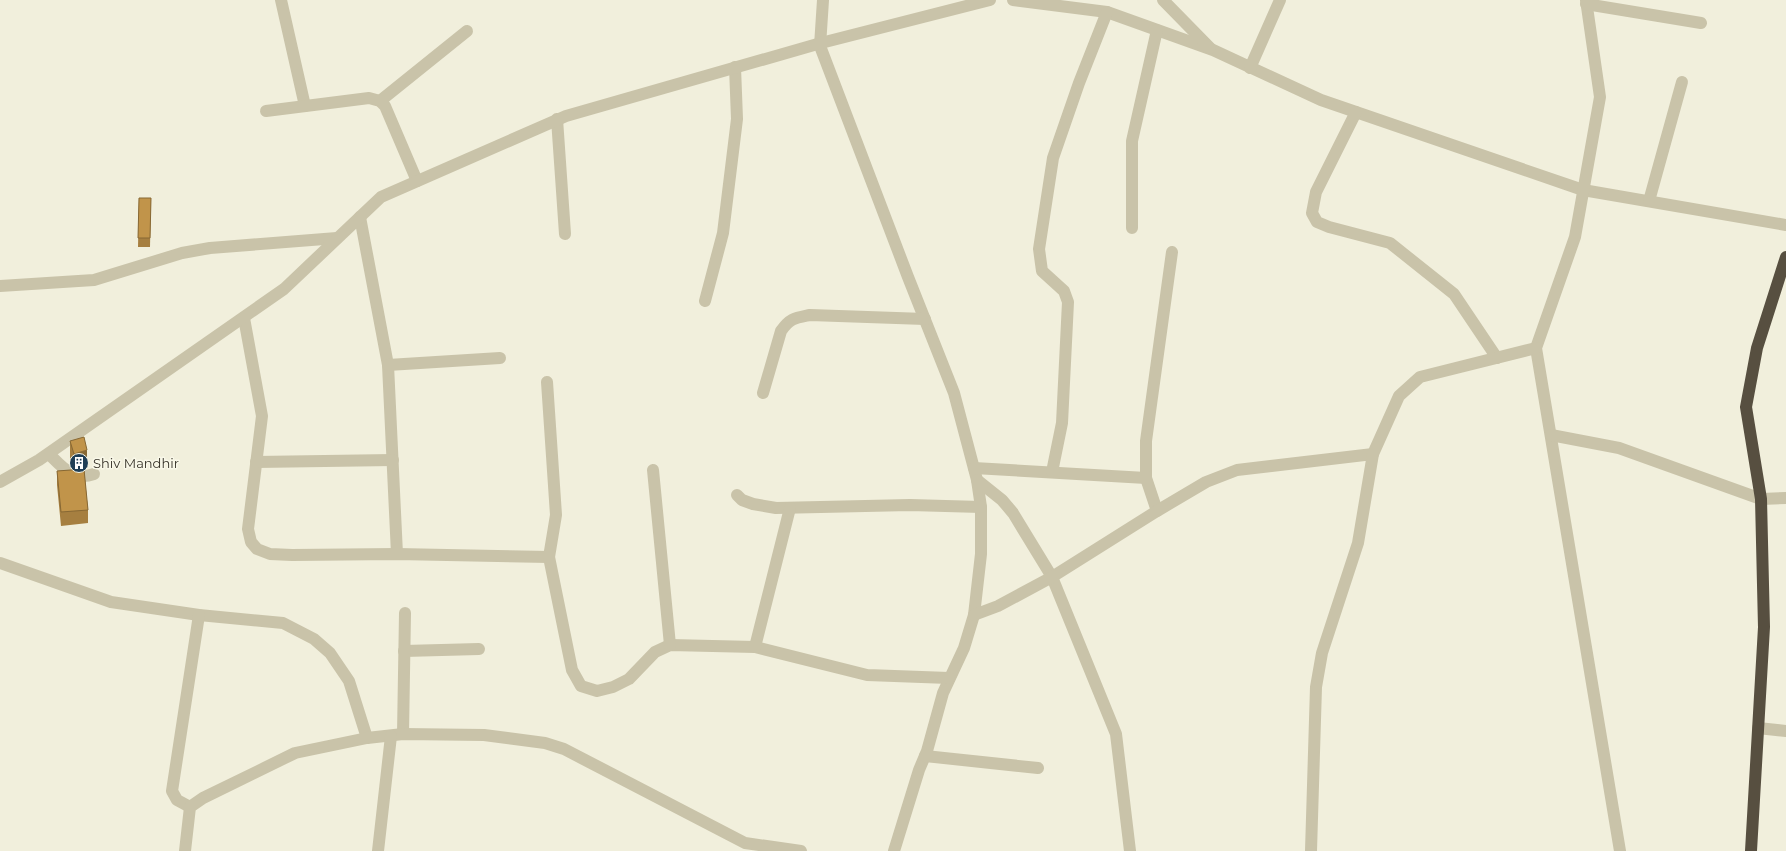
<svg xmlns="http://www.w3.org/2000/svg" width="1786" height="851" font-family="Montserrat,sans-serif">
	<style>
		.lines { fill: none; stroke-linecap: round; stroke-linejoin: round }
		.minor { stroke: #c9c3a9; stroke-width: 12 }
		.highway { stroke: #574f40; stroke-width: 12 }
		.wall { fill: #a67f40 }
		.shaded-wall { fill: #876834 }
		.building { fill: #c1944a; stroke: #876834 }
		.labels { text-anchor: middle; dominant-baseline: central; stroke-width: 3; stroke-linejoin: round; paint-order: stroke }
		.poi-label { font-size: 13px; fill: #363228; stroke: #f9f8e9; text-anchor: start }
	</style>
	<rect width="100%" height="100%" fill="#f1efdc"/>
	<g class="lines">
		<g class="minor">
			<polyline points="281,0 305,106"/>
			<polyline points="823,0 820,46 908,277 954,393 977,480 981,507 981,554 974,615 964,648 943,693 927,751 919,770 894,851"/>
			<polyline points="1013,0 1107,12 1213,50 1321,100 1583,190 1786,225"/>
			<polyline points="1163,0 1210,48"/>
			<polyline points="1586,0 1600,97 1575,237 1536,348 1620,851"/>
			<polyline points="1586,4 1701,23"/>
			<polyline points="1250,68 1280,0"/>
			<polyline points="380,101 467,31"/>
			<polyline points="266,111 369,98 380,101 385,106 417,181"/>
			<polyline points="1356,112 1316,192 1312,213 1317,222 1329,227 1390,243 1454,294 1497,358"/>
			<polyline points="557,119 565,234"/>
			<polyline points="1649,201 1682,82"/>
			<polyline points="360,217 388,365 397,554"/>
			<polyline points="1132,228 1132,141 1157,30"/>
			<polyline points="0,286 94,280 182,253 210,248 337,238"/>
			<polyline points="705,301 723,233 737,119 735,67"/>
			<polyline points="244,318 262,416 248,529 251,542 257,549 270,554 292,555 397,554 549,557"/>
			<polyline points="388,365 500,358"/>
			<polyline points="547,382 556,515 549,557 572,670 581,686 597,691 613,687 629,679 655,652 670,645 755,647 867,675 949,678"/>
			<path d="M763,393l18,-62c9,-13 14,-13 29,-16l115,4"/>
			<polyline points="1551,435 1619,448 1761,499 1786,498"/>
			<path d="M49,454c14,14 24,27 45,20"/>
			<polyline points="256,462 393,460"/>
			<polyline points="974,468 1146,478"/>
			<polyline points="653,470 670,645"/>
			<polyline points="1052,472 1062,423 1068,302 1064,291 1042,271 1039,249 1053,158 1079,83 1107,12"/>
			<polyline points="977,480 1002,500 1013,513 1052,577 1116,734 1130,851"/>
			<polyline points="0,482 39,460 284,289 381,197 566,116 821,43 990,0"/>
			<polyline points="737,495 742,500 753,504 776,508 910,505 981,507"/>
			<polyline points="1157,511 1146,478 1146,441 1172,252"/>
			<polyline points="0,563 111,602 199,615 283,623 314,639 330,653 349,681 367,738"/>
			<polyline points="974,615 998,606 1052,577 1157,511 1206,482 1237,470 1373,454"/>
			<polyline points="755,647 790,508"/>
			<polyline points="404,651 479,649"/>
			<polyline points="1758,728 1786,731"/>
			<polyline points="403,734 405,613"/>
			<polyline points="925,756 1038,768"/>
			<polyline points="190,807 177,800 172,791 199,615"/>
			<polyline points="185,851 190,807 203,798 295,753 367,738 403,734 484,735 545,743 564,749 745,843 801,851"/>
			<polyline points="378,851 391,736"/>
			<polyline points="1311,851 1316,687 1322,653 1358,543 1373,454 1399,396 1420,377 1536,348"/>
		</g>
		<polyline class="highway" points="1751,851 1764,627 1761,499 1746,407 1757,348 1786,257"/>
	</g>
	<g class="wall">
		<polygon points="139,198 151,198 150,247 138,247"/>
		<polygon points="70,441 87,468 84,469 88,510 88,523 61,526 57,485 57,471 74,470 70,459"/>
	</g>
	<polygon class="shaded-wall" points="87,450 87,468 74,472 74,454"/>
	<g class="building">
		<polygon points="139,198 151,198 150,238 138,238"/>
		<polygon points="84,437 87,450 74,454 70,441"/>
		<polygon points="84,469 88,510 61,512 57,471"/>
	</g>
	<defs>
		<g id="building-disc" transform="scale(1)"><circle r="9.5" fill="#1f3e56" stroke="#f9f8e9"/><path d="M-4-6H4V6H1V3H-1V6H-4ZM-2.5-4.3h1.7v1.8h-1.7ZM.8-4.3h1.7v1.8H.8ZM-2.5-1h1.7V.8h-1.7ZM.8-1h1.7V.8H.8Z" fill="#fff"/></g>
	</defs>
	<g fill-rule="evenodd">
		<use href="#building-disc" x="79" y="463"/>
	</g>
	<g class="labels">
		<g class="poi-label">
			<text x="93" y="463">Shiv Mandhir</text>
		</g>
	</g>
</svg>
